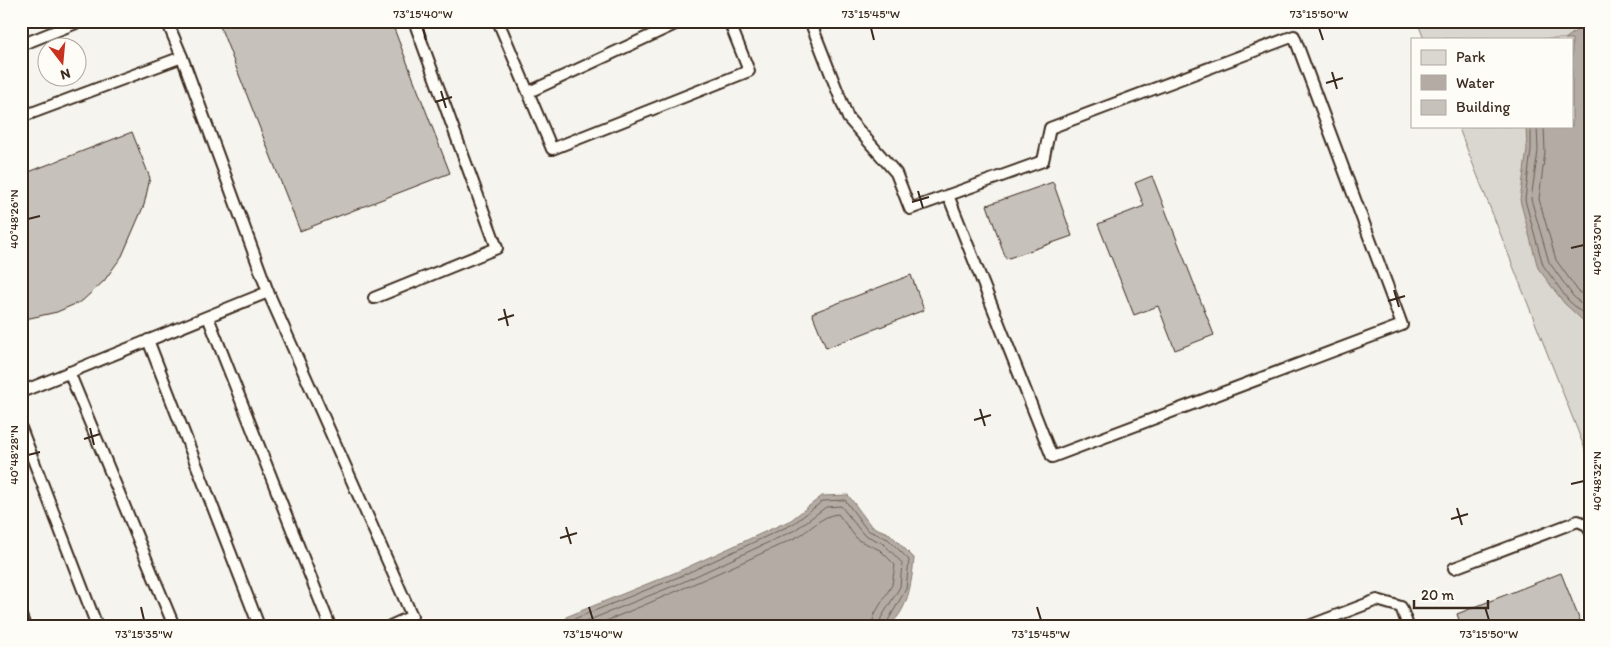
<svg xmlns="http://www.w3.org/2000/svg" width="1611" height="647" font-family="Itim,sans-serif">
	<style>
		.green { fill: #dad6d0; stroke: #8a8077 }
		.water { fill: #b4aca4; stroke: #84786e }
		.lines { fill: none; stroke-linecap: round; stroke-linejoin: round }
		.shore { stroke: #6b5e54; stroke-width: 1 }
		.building { fill: #c7c1bb; stroke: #3b2a1e }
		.lane-casing { stroke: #3b2a1e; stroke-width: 14 }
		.lane { stroke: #fdfcf7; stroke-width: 10 }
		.ticks { fill: none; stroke: #3b2a1e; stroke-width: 2 }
		.neatline { fill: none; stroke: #3b2a1e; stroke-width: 2 }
		.ticks-label { font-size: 12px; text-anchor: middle; fill: #3b2a1e }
	</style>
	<rect width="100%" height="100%" fill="#f5f4ee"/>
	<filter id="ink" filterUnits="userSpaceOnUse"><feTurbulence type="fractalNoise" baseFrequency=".02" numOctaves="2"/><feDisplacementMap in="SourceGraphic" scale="10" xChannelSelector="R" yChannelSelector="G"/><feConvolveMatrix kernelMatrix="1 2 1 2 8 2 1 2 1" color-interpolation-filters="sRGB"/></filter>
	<g filter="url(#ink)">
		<polygon class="green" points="1417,21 1590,21 1590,462 1458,126 1572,126 1572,39 1424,39"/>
		<g class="water">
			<polygon points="1590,21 1590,327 1564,303 1538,268 1520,200 1527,150 1526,126 1572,126 1572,39 1565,39"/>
			<path d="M848,495l23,31 19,8 24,24c-2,22 -6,58 -28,68h-317l-3,-9 113,-46 112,-51 31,-24z"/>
		</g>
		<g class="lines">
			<g class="shore">
				<polyline points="1531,126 1531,150 1525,200 1543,265 1568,300 1590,320"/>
				<polyline points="1537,126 1538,151 1531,199 1549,262 1573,296 1590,312"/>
				<polyline points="1544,126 1545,152 1539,199 1556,260 1578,291 1590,301"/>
				<polyline points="574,626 574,619 681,576 793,524 823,501 845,500 867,530 888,539 909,560 906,589 885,626"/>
				<polyline points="580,626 582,623 683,582 795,530 826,507 841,506 863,534 884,544 902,563 900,587 881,618 879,626"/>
				<path d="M594,626c68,-28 135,-57 201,-88 15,-7 26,-23 43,-24l20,26 22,10 15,15 -3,20 -18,30 -2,11"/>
			</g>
		</g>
		<g class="building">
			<polygon points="218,21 391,21 450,173 300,231"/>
			<polygon points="132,132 150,178 144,205 122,256 104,281 82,301 57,312 21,320 21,175"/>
			<polygon points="1152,176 1214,335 1175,350 1158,306 1134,315 1098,224 1144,206 1135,183"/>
			<polygon points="1053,182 1072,236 1006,259 987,205"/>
			<polygon points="911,275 924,310 826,348 812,313"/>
			<polygon points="1561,573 1582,626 1461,626 1457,614"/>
		</g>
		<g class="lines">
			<g class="lane-casing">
				<g id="lane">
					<polyline points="167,21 182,57"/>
					<polyline points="498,21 552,149 749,71 729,21"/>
					<polyline points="810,21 848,118 896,173 910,209 1043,161 1050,128 1294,36 1402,325 1052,457 948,195"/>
					<polyline points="21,45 81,21"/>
					<polyline points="529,92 682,21"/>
					<polyline points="21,117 182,57 268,292"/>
					<polyline points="374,298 497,248 414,21"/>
					<polyline points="208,317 330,626"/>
					<polyline points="148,340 259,626"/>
					<polyline points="69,372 174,626"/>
					<polyline points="21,392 268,292 412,616 390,626"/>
					<polyline points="21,428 97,626"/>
					<polyline points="1454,568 1578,521 1587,525 1590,531"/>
					<polyline points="21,616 25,626"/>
					<polyline points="1309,626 1377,600 1401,607 1408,626"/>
				</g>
			</g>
			<use href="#lane" class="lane"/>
		</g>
	</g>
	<path class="ticks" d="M423,28l3,12M871,28l3,12M1319,28l4,12M1332,72l5,17M1326,83l17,-5M441,91l5,17M435,102l17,-5M918,191l5,17M912,202l17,-5M28,219l12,-3M1571,248l13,-3M1394,290l5,17M1388,301l17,-5M504,309l4,17M498,320l16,-5M980,409l5,17M974,420l17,-5M90,428l4,17M84,439l16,-5M28,455l12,-3M1571,484l13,-3M1457,508l5,17M1451,519l17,-5M566,527l5,17M560,538l17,-5M141,607l3,13M589,607l4,13M1037,607l4,13M1485,607l4,13"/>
	<rect width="1611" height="647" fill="none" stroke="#fdfcf7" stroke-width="55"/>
	<rect x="1411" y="38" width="162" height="90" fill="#fdfcf7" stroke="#afa8a0"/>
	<rect x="1421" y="50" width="25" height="15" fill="#dad6d0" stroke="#afa8a0"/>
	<text x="1456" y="62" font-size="15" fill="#3b2a1e">Park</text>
	<rect x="1421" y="75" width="25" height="15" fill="#b4aca4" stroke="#afa8a0"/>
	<text x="1456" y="88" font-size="15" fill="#3b2a1e">Water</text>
	<rect x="1421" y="100" width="25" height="15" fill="#c7c1bb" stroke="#afa8a0"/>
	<text x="1456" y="112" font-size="15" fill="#3b2a1e">Building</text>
	<g transform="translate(62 62) rotate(164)"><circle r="24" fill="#fdfcf7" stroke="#afa8a0"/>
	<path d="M0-4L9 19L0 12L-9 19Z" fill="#c8321e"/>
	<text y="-8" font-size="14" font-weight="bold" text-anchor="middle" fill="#3b2a1e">N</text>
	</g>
	<path d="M1414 600v8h74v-8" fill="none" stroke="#3b2a1e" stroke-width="2.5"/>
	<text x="1421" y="600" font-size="15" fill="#3b2a1e" stroke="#fdfcf7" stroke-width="4" paint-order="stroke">20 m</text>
	<rect x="28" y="28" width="1556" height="592" class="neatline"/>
	<g class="ticks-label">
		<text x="423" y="18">73°15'40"W</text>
		<text x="871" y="18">73°15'45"W</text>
		<text x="1319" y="18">73°15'50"W</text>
		<text transform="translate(14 219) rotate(-90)" y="4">40°48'26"N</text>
		<text transform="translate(1597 245) rotate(-90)" y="4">40°48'30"N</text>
		<text transform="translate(14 455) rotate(-90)" y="4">40°48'28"N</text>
		<text transform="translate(1597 481) rotate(-90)" y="4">40°48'32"N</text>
		<text x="144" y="638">73°15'35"W</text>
		<text x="593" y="638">73°15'40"W</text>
		<text x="1041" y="638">73°15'45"W</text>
		<text x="1489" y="638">73°15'50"W</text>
	</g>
</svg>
